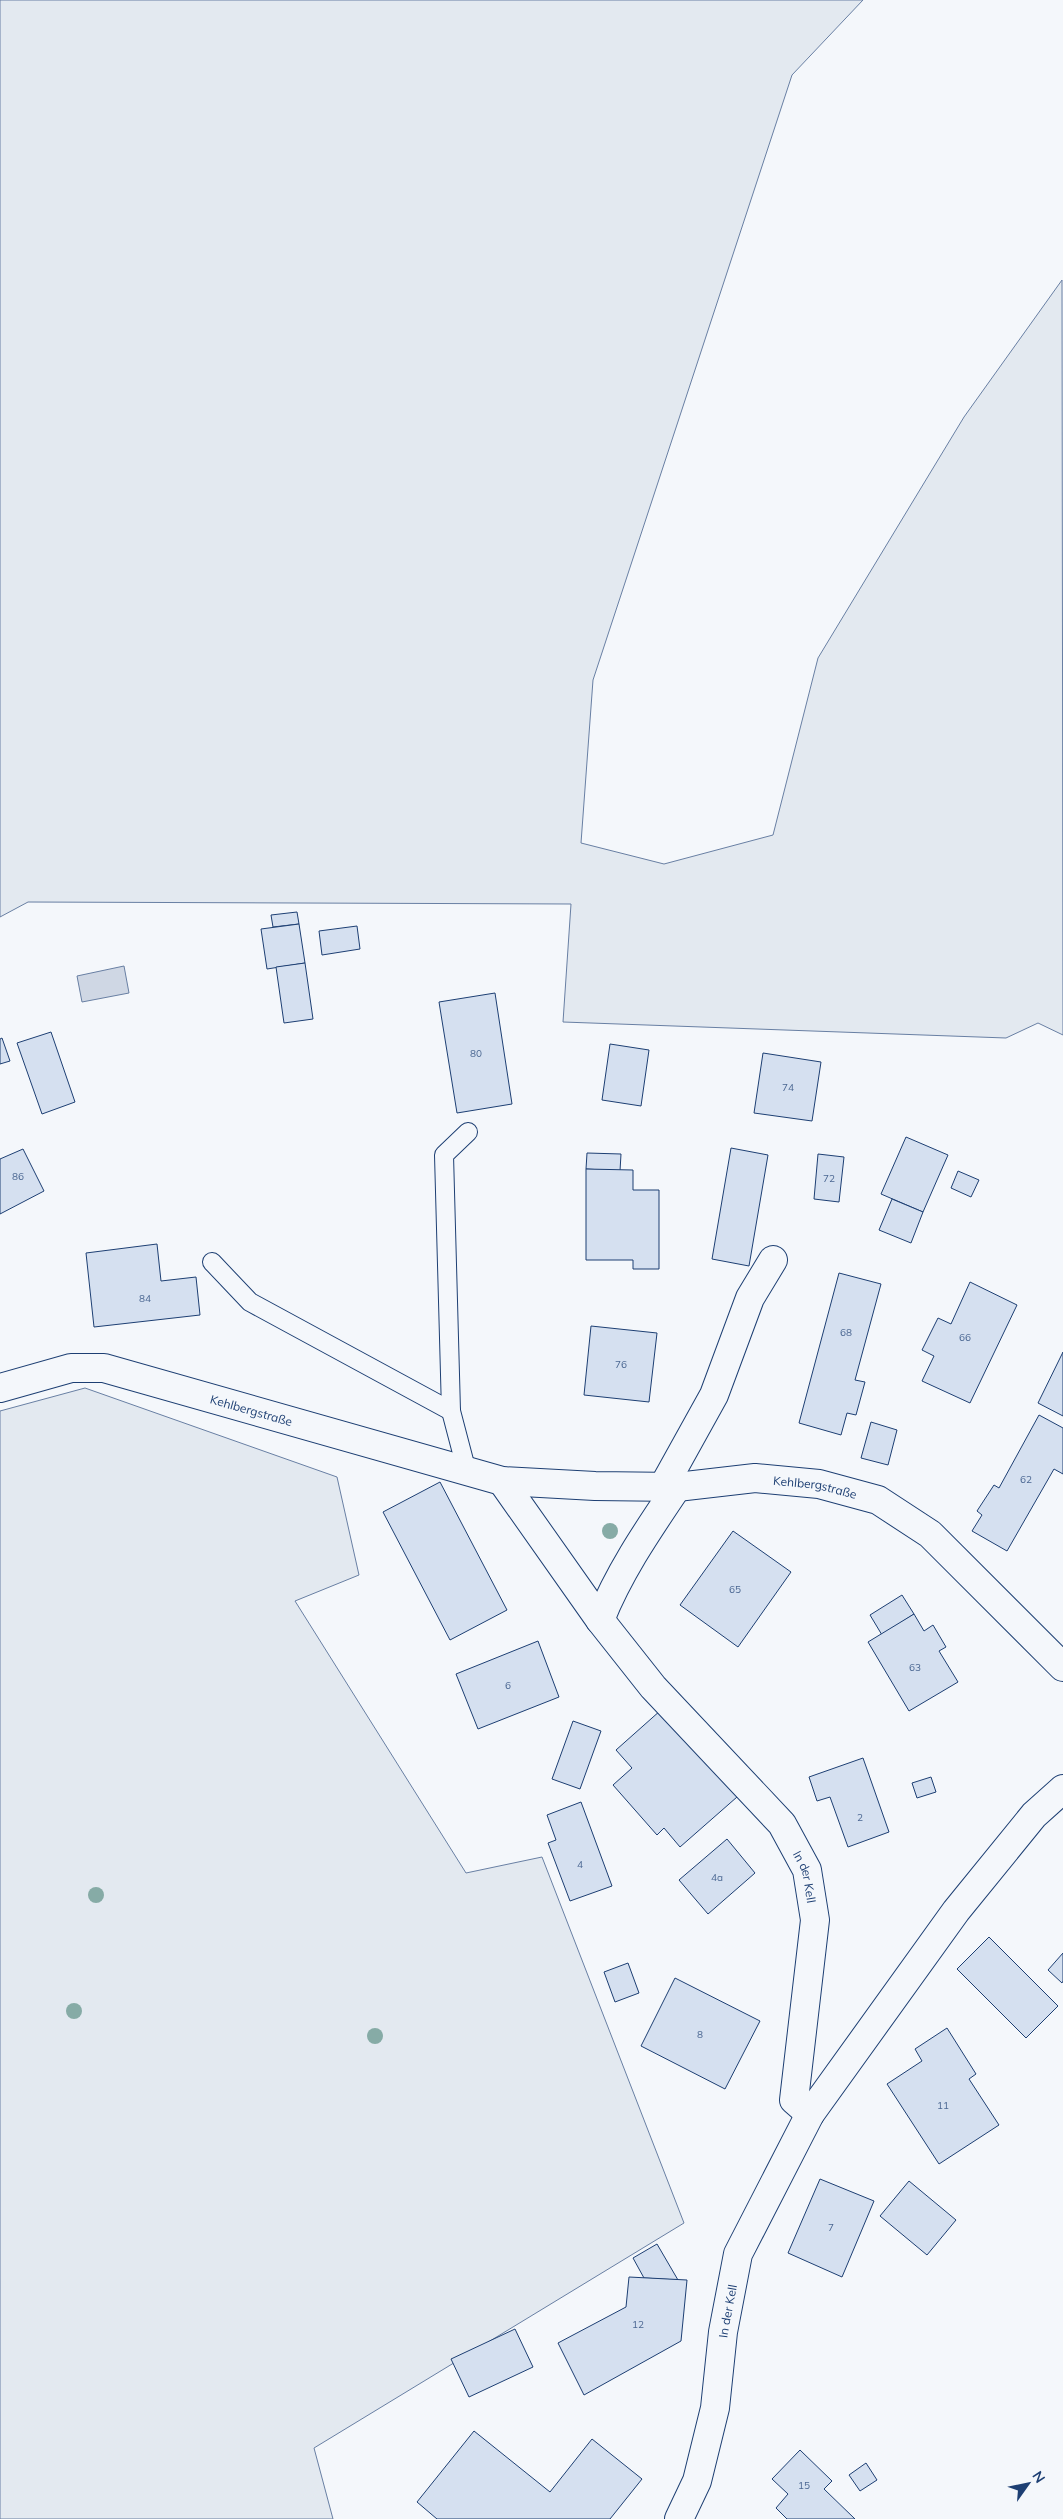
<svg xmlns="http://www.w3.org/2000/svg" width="1063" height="2519" font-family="Mulish,sans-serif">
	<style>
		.green { fill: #e3e9f0; stroke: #687fa3 }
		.water { fill: #cfd7e4; stroke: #687fa3 }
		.building { fill: #d5e0f0; stroke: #1d3f73 }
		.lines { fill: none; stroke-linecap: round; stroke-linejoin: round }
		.service-casing { stroke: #1d3f73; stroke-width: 20 }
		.minor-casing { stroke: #1d3f73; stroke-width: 30 }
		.service { stroke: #f4f7fb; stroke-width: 18 }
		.minor { stroke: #f4f7fb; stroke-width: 28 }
		.tree { fill: #86aba6 }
		.labels { text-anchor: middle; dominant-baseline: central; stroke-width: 4; stroke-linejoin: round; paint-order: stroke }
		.number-label { font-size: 10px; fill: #4b6792 }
		.street-label { font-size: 12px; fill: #1d3f73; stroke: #f4f7fb }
	</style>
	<rect width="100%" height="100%" fill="#f4f7fb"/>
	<g class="green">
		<polygon points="0,0 863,0 792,75 593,680 581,843 664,864 773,835 818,658 964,417 1062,280 1063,1035 1038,1023 1006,1038 563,1022 571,904 28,902 0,917"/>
		<polygon points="85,1388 337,1477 359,1575 295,1601 466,1873 542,1857 684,2223 314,2448 333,2519 0,2519 0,1411"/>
	</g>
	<polygon class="water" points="124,966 129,993 82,1002 77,976"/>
	<g class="building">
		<polygon points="297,912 299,924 273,927 271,915"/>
		<polygon points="299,924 305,963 267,969 261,929"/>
		<polygon points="357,926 360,949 322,955 319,931"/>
		<polygon points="305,963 313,1019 284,1023 276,967"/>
		<polygon points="495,993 512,1104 457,1113 439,1002"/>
		<polygon points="51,1032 75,1102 42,1114 17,1043"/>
		<polygon points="2,1038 10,1061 0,1064 0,1039"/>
		<polygon points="610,1044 649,1050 641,1106 602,1100"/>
		<polygon points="763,1053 821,1062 812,1121 754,1113"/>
		<polygon points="906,1137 948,1155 923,1212 881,1194"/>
		<polygon points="731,1148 768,1155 749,1266 712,1259"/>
		<polygon points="23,1149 44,1191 0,1214 0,1159"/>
		<polygon points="587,1153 621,1154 620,1171 586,1169"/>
		<polygon points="818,1154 844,1157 839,1202 814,1199"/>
		<polygon points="586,1169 633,1170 633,1190 659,1190 659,1269 633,1269 633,1260 586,1260"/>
		<polygon points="958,1171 979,1180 971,1197 951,1188"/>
		<polygon points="892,1199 923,1212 911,1243 879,1230"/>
		<polygon points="157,1244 161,1281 196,1277 200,1315 94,1327 86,1253"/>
		<polygon points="839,1273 881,1284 855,1380 865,1382 856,1415 847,1413 841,1435 799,1423"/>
		<polygon points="970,1282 1017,1305 970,1403 922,1381 934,1356 922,1350 938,1318 951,1324"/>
		<polygon points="591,1326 657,1333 649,1402 584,1395"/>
		<polygon points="1063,1352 1063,1416 1038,1403"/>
		<polygon points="1039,1415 1063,1428 1063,1474 1054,1469 1007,1551 972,1531 982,1515 977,1511 994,1485 999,1488"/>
		<polygon points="871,1422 897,1430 888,1465 861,1458"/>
		<polygon points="440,1482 507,1610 450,1640 383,1512"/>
		<polygon points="733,1531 791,1572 738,1647 680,1605"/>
		<polygon points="902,1595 914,1614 882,1635 870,1615"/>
		<polygon points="914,1614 924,1631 933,1625 946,1647 939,1651 958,1682 909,1711 868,1642"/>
		<polygon points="538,1641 559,1697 478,1729 456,1674"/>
		<polygon points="661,1710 737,1797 680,1847 664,1828 657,1835 613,1785 632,1768 616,1750"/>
		<polygon points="573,1721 601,1731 580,1789 552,1779"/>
		<polygon points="863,1758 889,1832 848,1847 830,1797 817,1801 809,1777"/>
		<polygon points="931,1777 936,1792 917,1798 912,1783"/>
		<polygon points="581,1802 612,1886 570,1901 548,1843 556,1840 547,1815"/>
		<polygon points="727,1839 755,1873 708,1914 679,1880"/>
		<polygon points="989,1937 1058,2006 1026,2038 957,1969"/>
		<polygon points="1063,1953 1063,1981 1062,1983 1048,1970"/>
		<polygon points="628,1963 639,1993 615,2002 604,1972"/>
		<polygon points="675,1978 760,2021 725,2089 641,2046"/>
		<polygon points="947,2028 976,2074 969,2079 999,2125 939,2164 887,2084 922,2061 915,2049"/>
		<polygon points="820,2179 874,2201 842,2277 788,2253"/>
		<polygon points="909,2181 956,2220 927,2255 880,2216"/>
		<polygon points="657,2244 678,2280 644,2278 633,2258"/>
		<polygon points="629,2277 687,2280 681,2341 584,2395 558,2343 626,2307"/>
		<polygon points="515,2329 533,2367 469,2397 451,2359"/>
		<polygon points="474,2431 550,2492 592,2439 642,2479 610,2519 437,2519 417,2502"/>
		<polygon points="800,2450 832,2481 824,2489 855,2519 787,2519 776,2508 788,2494 772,2479"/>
		<polygon points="866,2463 877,2480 860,2491 849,2475"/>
	</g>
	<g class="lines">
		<g class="service-casing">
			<g id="service">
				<polyline points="212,1262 250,1302 451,1411"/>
				<polyline points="467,1472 451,1411 444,1155 468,1132"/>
			</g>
		</g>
		<g class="minor-casing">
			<g id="minor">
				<path id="s1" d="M0,1388l71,-20h33l398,113 93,5 82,1 78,-9 64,6 59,16 52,34 133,133"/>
				<path id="s2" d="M502,1481l98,139 53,67 129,137 25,46 8,50 -21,180 16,14"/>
				<polyline points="663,1487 714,1395 750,1298 773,1260"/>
				<path d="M600,1620c19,-48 48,-90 77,-133"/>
				<path id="s3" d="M679,2519l18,-38 18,-73 8,-76 15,-78 72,-140 146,-203 78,-96 29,-26"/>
			</g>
		</g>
		<use href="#service" class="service"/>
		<use href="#minor" class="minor"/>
	</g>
	<g class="tree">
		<circle cx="610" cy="1531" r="8"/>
		<circle cx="96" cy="1895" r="8"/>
		<circle cx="74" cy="2011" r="8"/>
		<circle cx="375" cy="2036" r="8"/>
	</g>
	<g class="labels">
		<g class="number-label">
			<text x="476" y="1053">80</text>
			<text x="788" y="1087">74</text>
			<text x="18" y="1176">86</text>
			<text x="829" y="1178">72</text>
			<text x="145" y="1298">84</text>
			<text x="846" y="1332">68</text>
			<text x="965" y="1337">66</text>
			<text x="621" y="1364">76</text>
			<text x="1026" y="1479">62</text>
			<text x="735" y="1589">65</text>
			<text x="915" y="1667">63</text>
			<text x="508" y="1685">6</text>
			<text x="860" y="1817">2</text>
			<text x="580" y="1864">4</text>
			<text x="717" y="1877">4a</text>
			<text x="700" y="2034">8</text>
			<text x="943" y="2105">11</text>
			<text x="831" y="2227">7</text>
			<text x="638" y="2324">12</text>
			<text x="804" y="2485">15</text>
		</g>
		<g class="street-label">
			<text stroke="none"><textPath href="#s1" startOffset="260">Kehlbergstraße</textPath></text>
			<text stroke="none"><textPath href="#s1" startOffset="835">Kehlbergstraße</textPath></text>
			<text stroke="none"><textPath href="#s2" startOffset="502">In der Kell</textPath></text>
			<text stroke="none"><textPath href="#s3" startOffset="215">In der Kell</textPath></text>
		</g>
	</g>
	<g transform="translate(1028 2484) rotate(57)" stroke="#f4f7fb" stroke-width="4" paint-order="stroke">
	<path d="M0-4L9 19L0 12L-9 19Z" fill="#1d3f73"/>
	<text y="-8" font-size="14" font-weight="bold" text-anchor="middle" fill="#1d3f73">N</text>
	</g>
</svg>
